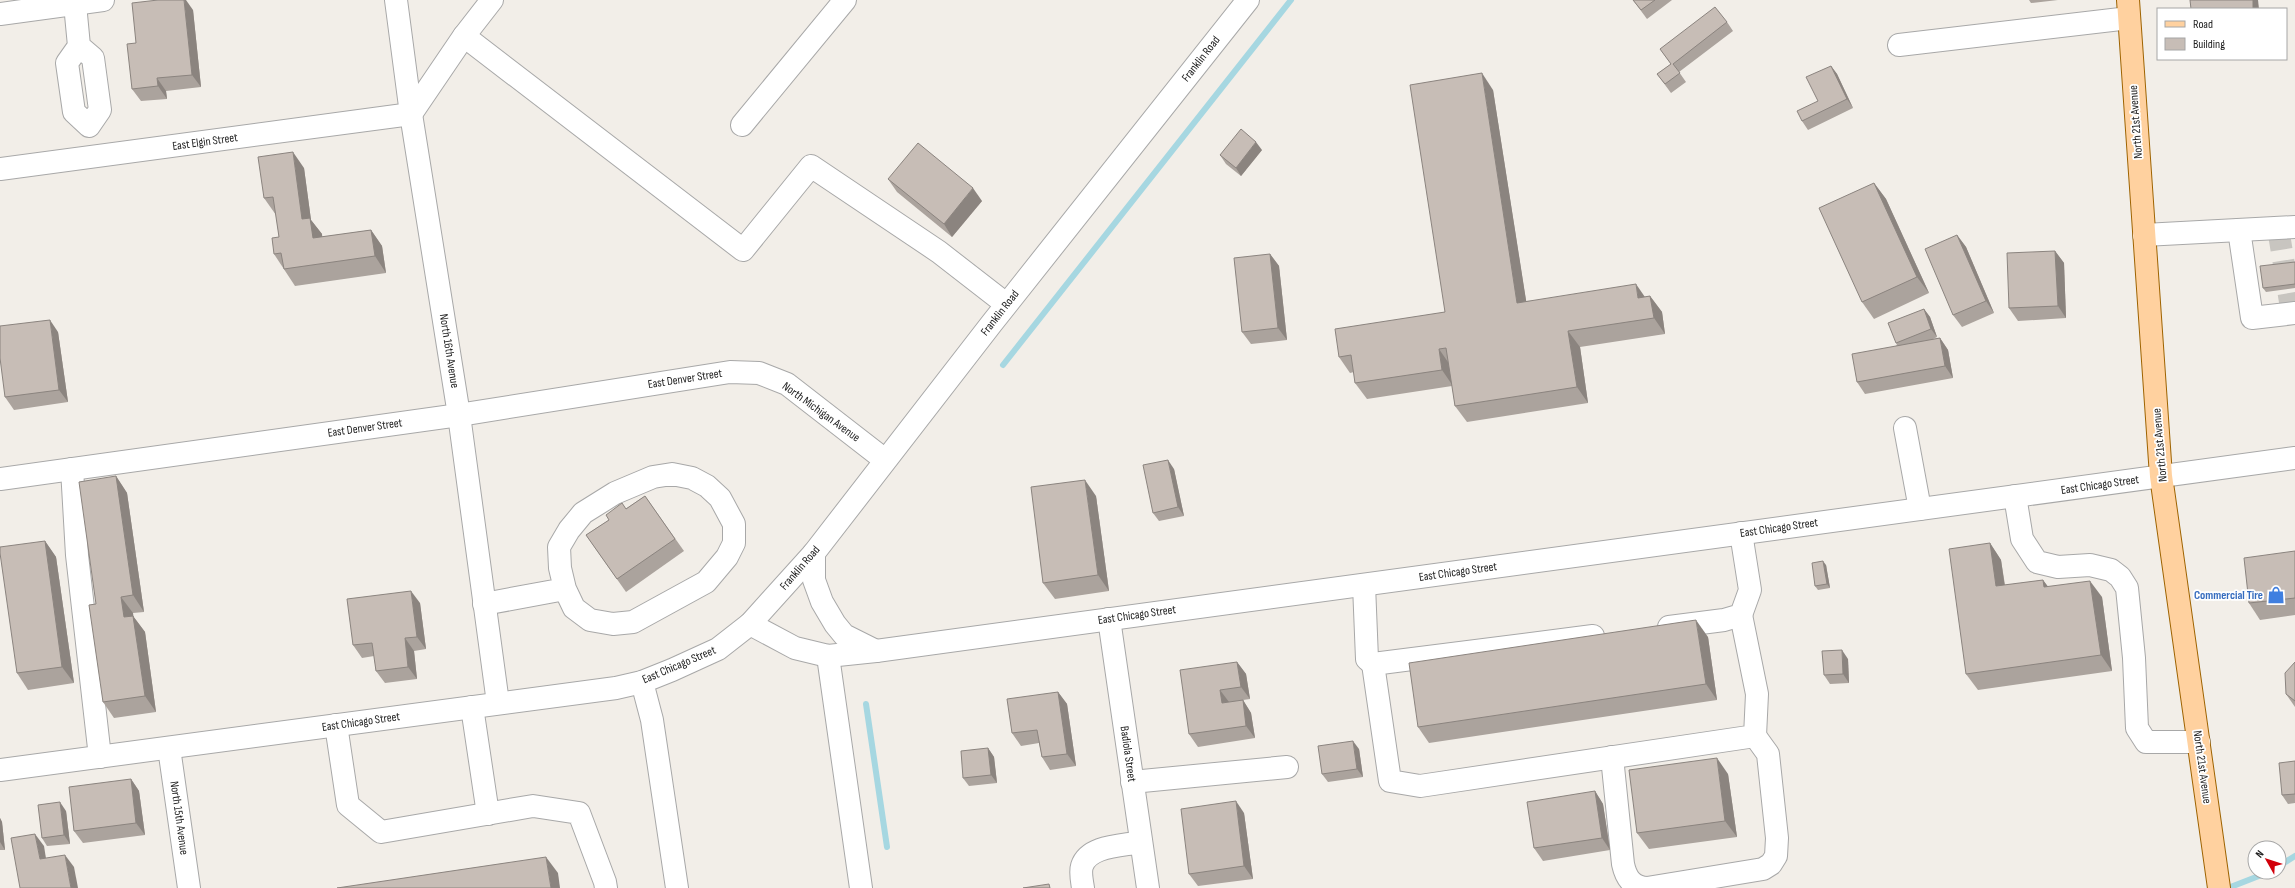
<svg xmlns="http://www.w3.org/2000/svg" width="2295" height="888" font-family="'Sofia Sans Condensed',sans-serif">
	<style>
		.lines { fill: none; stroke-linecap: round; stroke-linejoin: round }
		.stream { stroke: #a6d7e1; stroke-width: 6 }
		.minor-tunnel { stroke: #c8c5c0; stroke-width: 22; stroke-dasharray: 22 11; stroke-linecap: butt }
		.minor-casing { stroke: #a8a8a8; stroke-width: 24 }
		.major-casing { stroke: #9e6300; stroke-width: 24 }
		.minor { stroke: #fff; stroke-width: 22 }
		.major { stroke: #ffd19f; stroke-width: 22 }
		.wall { fill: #aba39d }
		.shaded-wall { fill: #8b847f }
		.building { fill: #c7bdb6; stroke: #8b847f }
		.labels { text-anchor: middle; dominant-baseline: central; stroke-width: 3.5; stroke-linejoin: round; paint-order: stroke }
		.street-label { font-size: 12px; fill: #212121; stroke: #fff }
		.shop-label { font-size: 12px; font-weight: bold; fill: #366cbe; stroke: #fff; text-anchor: end }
	</style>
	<rect width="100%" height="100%" fill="#f2eee8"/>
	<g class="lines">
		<g class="stream">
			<polyline points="1003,365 1291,0"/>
			<polyline points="866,704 887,847"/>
			<polyline points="2279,866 2295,856"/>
			<polyline points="2228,888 2269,872"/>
		</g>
		<polyline class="minor-tunnel" points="2278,228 2292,314"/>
		<g class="minor-casing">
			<g id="minor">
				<polyline points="396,0 411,114 459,415 498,703"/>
				<polyline points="75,4 79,46 67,63 74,112 89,126 100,110 93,58 79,46"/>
				<polyline points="0,14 103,0"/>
				<polyline points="464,36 743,250 811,166 939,252 1006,304"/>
				<polyline points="1899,45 2129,18"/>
				<polyline points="742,125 845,0"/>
				<polyline points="0,169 411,114 464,36 492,0"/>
				<polyline points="2239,230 2252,318 2295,313"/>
				<polyline points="2144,235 2295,227"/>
				<polyline points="1905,428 1920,509"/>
				<polyline points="72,469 77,555 100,757"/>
				<polyline points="0,479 459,415 730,372 759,373 787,384 885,460"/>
				<polyline points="2015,496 2022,539 2037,562 2058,567 2090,565 2111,570 2120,577 2127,588 2134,658 2137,728 2146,742 2199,742"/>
				<polyline points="814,553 814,580 822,602 835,624 844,635 876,651"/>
				<polyline points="1364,585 1367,659 1373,664 1593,636"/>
				<polyline points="484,604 565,589 560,568 559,547 569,530 583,513 615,493 653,477 672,474 692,478 707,486 720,498 734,524 734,543 727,557 706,582 633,622 613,624 590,620 574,608 565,589"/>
				<polyline points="1109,619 1148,888"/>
				<polyline points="750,624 795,648 828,656 876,651 2295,458"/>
				<polyline points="1669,627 1724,620 1741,615 1750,590 1741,533"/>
				<polyline points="828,656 861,888"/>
				<polyline points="1373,664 1390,781 1420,786 1755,736 1757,694 1741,615"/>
				<polyline points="642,682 652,720 677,888"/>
				<polyline points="472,707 488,814"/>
				<polyline points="336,725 348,805 381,832 533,806 579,813 605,882 606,888"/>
				<polyline points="169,748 189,888"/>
				<path d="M1612,757l11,107c3,14 9,23 24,24l116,-19 8,-5 5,-8 1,-18 -9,-84 -13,-18"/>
				<polyline points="0,770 616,688 642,682 672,670 718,649 750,624 814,553 992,323 1248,0"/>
				<polyline points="1132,782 1287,767"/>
				<path d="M1083,888c-1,-6 -3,-16 -1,-22 7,-21 41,-20 59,-24"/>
			</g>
		</g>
		<g class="major-casing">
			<polyline id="major" points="2128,0 2161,476 2219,888"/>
		</g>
		<use href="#minor" class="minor"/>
		<use href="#major" class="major"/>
	</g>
	<g class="wall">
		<polygon points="1633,0 1672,0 1647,19"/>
		<polygon points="2029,0 2058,0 2031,3"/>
		<polygon points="193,10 201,87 166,91 167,99 141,101 132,89 136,43"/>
		<polygon points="1727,22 1733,31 1679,72 1686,82 1671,93 1657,74 1671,64 1660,49"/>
		<polygon points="1831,66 1837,74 1853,108 1808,130 1802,121 1818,101"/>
		<polygon points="1493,90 1526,301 1645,297 1650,296 1662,312 1665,334 1580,347 1588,403 1467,422 1455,406 1452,386 1367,399 1355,383 1354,372 1350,373 1339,357 1445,312"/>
		<polygon points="1262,150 1241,176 1226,164 1220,155"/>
		<polygon points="304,168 311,220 322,234 322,237 371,230 382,246 386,273 295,286 274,254 279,237 276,215 264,198"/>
		<polygon points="888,179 982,201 952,237 897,192"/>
		<polygon points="1874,183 1886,199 1929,293 1874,319 1862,302"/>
		<polygon points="1957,235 1966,247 1994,313 1962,327 1953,315"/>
		<polygon points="2055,251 2064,263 2066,318 2018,321 2009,308"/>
		<polygon points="1270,254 1279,266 1287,340 1251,344 1242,332"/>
		<polygon points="2295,262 2295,288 2266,292 2263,288"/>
		<polygon points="1924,309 1930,317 1937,337 1933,339 1940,338 1948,350 1953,378 1865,394 1857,382 1897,345 1896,343"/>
		<polygon points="58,332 68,402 14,410 5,397"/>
		<polygon points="1174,469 1184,516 1159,521 1153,513"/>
		<polygon points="116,476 127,493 144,612 133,613 133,616 145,632 156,712 114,718 103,702 96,604"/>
		<polygon points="645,496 684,551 626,592 586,535"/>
		<polygon points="1096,496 1109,591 1055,599 1043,583"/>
		<polygon points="45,541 56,557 74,683 28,690 17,673"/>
		<polygon points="1990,543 2001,560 2005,585 2043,580 2048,587 2102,597 2112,671 1978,690 1966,674"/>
		<polygon points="2295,551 2295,615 2260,620 2249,603"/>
		<polygon points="1826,565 1830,588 1818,590 1815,586"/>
		<polygon points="420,603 426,649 414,651 417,679 385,683 376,671 374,656 362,658 353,645"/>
		<polygon points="1708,637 1717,700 1429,743 1418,727"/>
		<polygon points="1848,659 1849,683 1830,684 1824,675"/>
		<polygon points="1237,662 1246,674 1250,699 1243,700 1251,713 1255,738 1198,747 1189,734"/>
		<polygon points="2295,662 2295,707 2286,694"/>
		<polygon points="1058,692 1067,704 1076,766 1050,770 1042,757 1039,743 1021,746 1012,733"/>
		<polygon points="988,748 994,757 997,783 969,786 963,778"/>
		<polygon points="1359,749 1363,777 1328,782 1322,774"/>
		<polygon points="2295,761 2295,803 2288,804 2282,795"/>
		<polygon points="1728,774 1737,837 1649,849 1637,833"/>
		<polygon points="131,779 139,791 145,835 83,843 74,831"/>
		<polygon points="1595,791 1603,804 1610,850 1543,861 1534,848"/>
		<polygon points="66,811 70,844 47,846 42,838"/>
		<polygon points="1244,813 1253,879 1198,886 1189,874"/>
		<polygon points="0,818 2,822 5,850 0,850"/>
	</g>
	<g class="shaded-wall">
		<polygon points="184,0 186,0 193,10 201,87 192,75"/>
		<polygon points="2253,0 2258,0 2259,9 2253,9"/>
		<polygon points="1831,66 1837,74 1853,108 1847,99"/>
		<polygon points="1482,73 1493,90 1529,319 1517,303"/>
		<polygon points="157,78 166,91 167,99 158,86"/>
		<polygon points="1256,142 1262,150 1241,176 1236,168"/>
		<polygon points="293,152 304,168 311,220 322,234 324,255 313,238 302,219"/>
		<polygon points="1874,183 1886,199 1929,293 1917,277"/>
		<polygon points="973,188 982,201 952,237 944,224"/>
		<polygon points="371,230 382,246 386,273 375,256"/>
		<polygon points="1957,235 1966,247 1994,313 1986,301"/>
		<polygon points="2055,251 2064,263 2066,318 2058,306"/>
		<polygon points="1270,254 1279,266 1287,340 1278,328"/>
		<polygon points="1636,284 1647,300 1638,298"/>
		<polygon points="1650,296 1662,312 1665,334 1654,318"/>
		<polygon points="1924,309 1930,317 1937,337 1931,329"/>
		<polygon points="50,320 58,332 68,402 59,390"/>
		<polygon points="1568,331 1580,347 1588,403 1577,387"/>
		<polygon points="1940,338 1948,350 1953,378 1945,366"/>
		<polygon points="1439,349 1450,365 1453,386 1442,370"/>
		<polygon points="1168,460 1174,469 1184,516 1178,507"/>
		<polygon points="116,476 127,493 144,612 133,595"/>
		<polygon points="1085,480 1096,496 1109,591 1098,575"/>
		<polygon points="45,541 56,557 74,683 62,667"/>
		<polygon points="1990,543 2001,560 2007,602 1996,586"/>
		<polygon points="1823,561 1826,565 1830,588 1827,584"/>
		<polygon points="2043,580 2055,596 2044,587"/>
		<polygon points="2090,581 2102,597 2112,671 2101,655"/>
		<polygon points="411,591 420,603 426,649 417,637"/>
		<polygon points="121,597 133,613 136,633 124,617"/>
		<polygon points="133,616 145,632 156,712 145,696"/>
		<polygon points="1696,620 1708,637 1717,700 1706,684"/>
		<polygon points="405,638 414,651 417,679 408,667"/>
		<polygon points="1842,650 1848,659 1849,683 1843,674"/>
		<polygon points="1237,662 1246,674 1250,699 1241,687"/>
		<polygon points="1220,690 1229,702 1222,703"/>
		<polygon points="1058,692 1067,704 1076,766 1067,754"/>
		<polygon points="1243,700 1251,713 1255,738 1246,726"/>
		<polygon points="1353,741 1359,749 1363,777 1357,769"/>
		<polygon points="988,748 994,757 997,783 991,775"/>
		<polygon points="1717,758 1728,774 1737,837 1725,821"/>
		<polygon points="131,779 139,791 145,835 136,823"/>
		<polygon points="1595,791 1603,804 1610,850 1602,838"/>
		<polygon points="1236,801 1244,813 1253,879 1244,866"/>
		<polygon points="60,802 66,811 70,844 64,835"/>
		<polygon points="0,818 2,822 5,850 0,842"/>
		<polygon points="35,834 44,846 48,871 40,859"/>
		<polygon points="65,855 74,867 78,888 71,888"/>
		<polygon points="546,857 558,873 560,888 551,888"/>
	</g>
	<g class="building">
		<polygon points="158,0 184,0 192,75 157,78 158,86 132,89 127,44 136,43 132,3"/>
		<polygon points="1633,0 1655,0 1641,10"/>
		<polygon points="2190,0 2253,0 2253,9 2191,9"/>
		<polygon points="1715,7 1727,22 1673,64 1680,73 1665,84 1657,74 1671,64 1660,49"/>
		<polygon points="1831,66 1847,99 1802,121 1797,111 1818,101 1806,77"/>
		<polygon points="1482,73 1517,303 1636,284 1638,298 1650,296 1654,318 1568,331 1577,387 1455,406 1446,348 1439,349 1442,370 1355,383 1351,355 1339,357 1335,329 1445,312 1410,85"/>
		<polygon points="1241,129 1256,142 1236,168 1220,155"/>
		<polygon points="918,143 973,188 944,224 888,179"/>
		<polygon points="293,152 302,219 310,218 313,238 371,230 375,256 284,269 281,253 274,254 272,238 279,237 273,197 264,198 258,157"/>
		<polygon points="1874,183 1917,277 1862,302 1819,208"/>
		<polygon points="1957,235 1986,301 1953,315 1925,249"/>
		<polygon points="2055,251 2058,306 2009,308 2007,253"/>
		<polygon points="1270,254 1278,328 1242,332 1234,258"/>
		<polygon points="2295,262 2295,284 2263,288 2260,266"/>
		<polygon points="1924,309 1931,329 1896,343 1888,323"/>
		<polygon points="50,320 59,390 5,397 0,358 0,326"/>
		<polygon points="1940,338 1945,366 1857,382 1852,354"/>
		<polygon points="1168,460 1178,507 1153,513 1143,465"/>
		<polygon points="116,476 133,595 121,597 124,617 133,616 145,696 103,702 89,605 96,604 79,482"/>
		<polygon points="1085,480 1098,575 1043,583 1031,487"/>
		<polygon points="645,496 675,539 617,579 586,535 609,520 606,515 622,503 626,509"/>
		<polygon points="45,541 62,667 17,673 0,553 0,547"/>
		<polygon points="1990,543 1996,586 2043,580 2044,587 2090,581 2101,655 1966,674 1949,549"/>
		<polygon points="2295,551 2295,598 2249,603 2244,558"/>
		<polygon points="1823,561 1827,584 1815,586 1812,563"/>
		<polygon points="411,591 417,637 405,638 408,667 376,671 372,643 353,645 347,599"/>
		<polygon points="1696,620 1706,684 1418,727 1409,663"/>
		<polygon points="1842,650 1843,674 1824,675 1822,651"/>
		<polygon points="1237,662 1241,687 1220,690 1222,703 1243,700 1246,726 1189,734 1180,670"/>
		<polygon points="2295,662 2295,701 2286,694 2285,673"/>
		<polygon points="1058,692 1067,754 1042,757 1037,730 1012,733 1007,699"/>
		<polygon points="1353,741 1357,769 1322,774 1318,746"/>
		<polygon points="988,748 991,775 963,778 961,751"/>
		<polygon points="1717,758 1725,821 1637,833 1629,770"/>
		<polygon points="2295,761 2295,794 2282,795 2279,763"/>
		<polygon points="131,779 136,823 74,831 69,787"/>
		<polygon points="1595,791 1602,838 1534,848 1527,802"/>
		<polygon points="1236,801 1244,866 1189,874 1181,809"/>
		<polygon points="60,802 64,835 42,838 38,805"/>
		<polygon points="35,834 40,859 65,855 71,888 20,888 11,838"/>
		<polygon points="546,857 551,888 337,888"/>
		<polygon points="1049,884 1050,888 1023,888"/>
	</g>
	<defs>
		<g id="shop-bare" transform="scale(1.38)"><path d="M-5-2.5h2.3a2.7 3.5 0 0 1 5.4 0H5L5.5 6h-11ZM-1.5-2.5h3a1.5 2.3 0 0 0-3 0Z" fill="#3f7fe0" stroke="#fff" stroke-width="2.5" paint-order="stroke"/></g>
	</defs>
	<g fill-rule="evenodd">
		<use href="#shop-bare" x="2276" y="595"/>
	</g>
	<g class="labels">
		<g class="street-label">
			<text transform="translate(1201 59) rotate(-52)">Franklin Road</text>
			<text transform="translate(2136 122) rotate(-94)">North 21st Avenue</text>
			<text transform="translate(205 142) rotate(-8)">East Elgin Street</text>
			<text transform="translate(1000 313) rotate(-52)">Franklin Road</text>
			<text transform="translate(449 351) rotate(81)">North 16th Avenue</text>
			<text transform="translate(685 379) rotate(-9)">East Denver Street</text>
			<text transform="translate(821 412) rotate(36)">North Michigan Avenue</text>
			<text transform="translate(365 428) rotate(-8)">East Denver Street</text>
			<text transform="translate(2160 445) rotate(-95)">North 21st Avenue</text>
			<text transform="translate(2100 485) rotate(-8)">East Chicago Street</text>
			<text transform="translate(1779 528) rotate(-8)">East Chicago Street</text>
			<text transform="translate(800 568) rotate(-49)">Franklin Road</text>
			<text transform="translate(1458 572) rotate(-8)">East Chicago Street</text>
			<text transform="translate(1137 615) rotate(-8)">East Chicago Street</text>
			<text transform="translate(679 665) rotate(-23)">East Chicago Street</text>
			<text transform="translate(361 722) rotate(-8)">East Chicago Street</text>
			<text transform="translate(1128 754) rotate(82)">Badiola Street</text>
			<text transform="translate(2202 767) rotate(82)">North 21st Avenue</text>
			<text transform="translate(179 818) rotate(82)">North 15th Avenue</text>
		</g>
		<g class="shop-label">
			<text x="2263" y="595">Commercial Tire</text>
		</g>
	</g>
	<rect x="2157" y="8" width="130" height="52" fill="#ffffff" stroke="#a6a6a6"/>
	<rect x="2165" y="21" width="20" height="6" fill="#ffd19f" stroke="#a6a6a6"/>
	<text x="2193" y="28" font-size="12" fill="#212121">Road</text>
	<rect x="2165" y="38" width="20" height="12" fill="#c7bdb6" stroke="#a6a6a6"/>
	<text x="2193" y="48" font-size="12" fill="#212121">Building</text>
	<g transform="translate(2267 860) rotate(309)"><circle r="19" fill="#ffffff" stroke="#a6a6a6"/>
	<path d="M0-3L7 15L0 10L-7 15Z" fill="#d2000a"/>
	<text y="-6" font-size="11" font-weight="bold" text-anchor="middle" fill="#212121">N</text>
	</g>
</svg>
